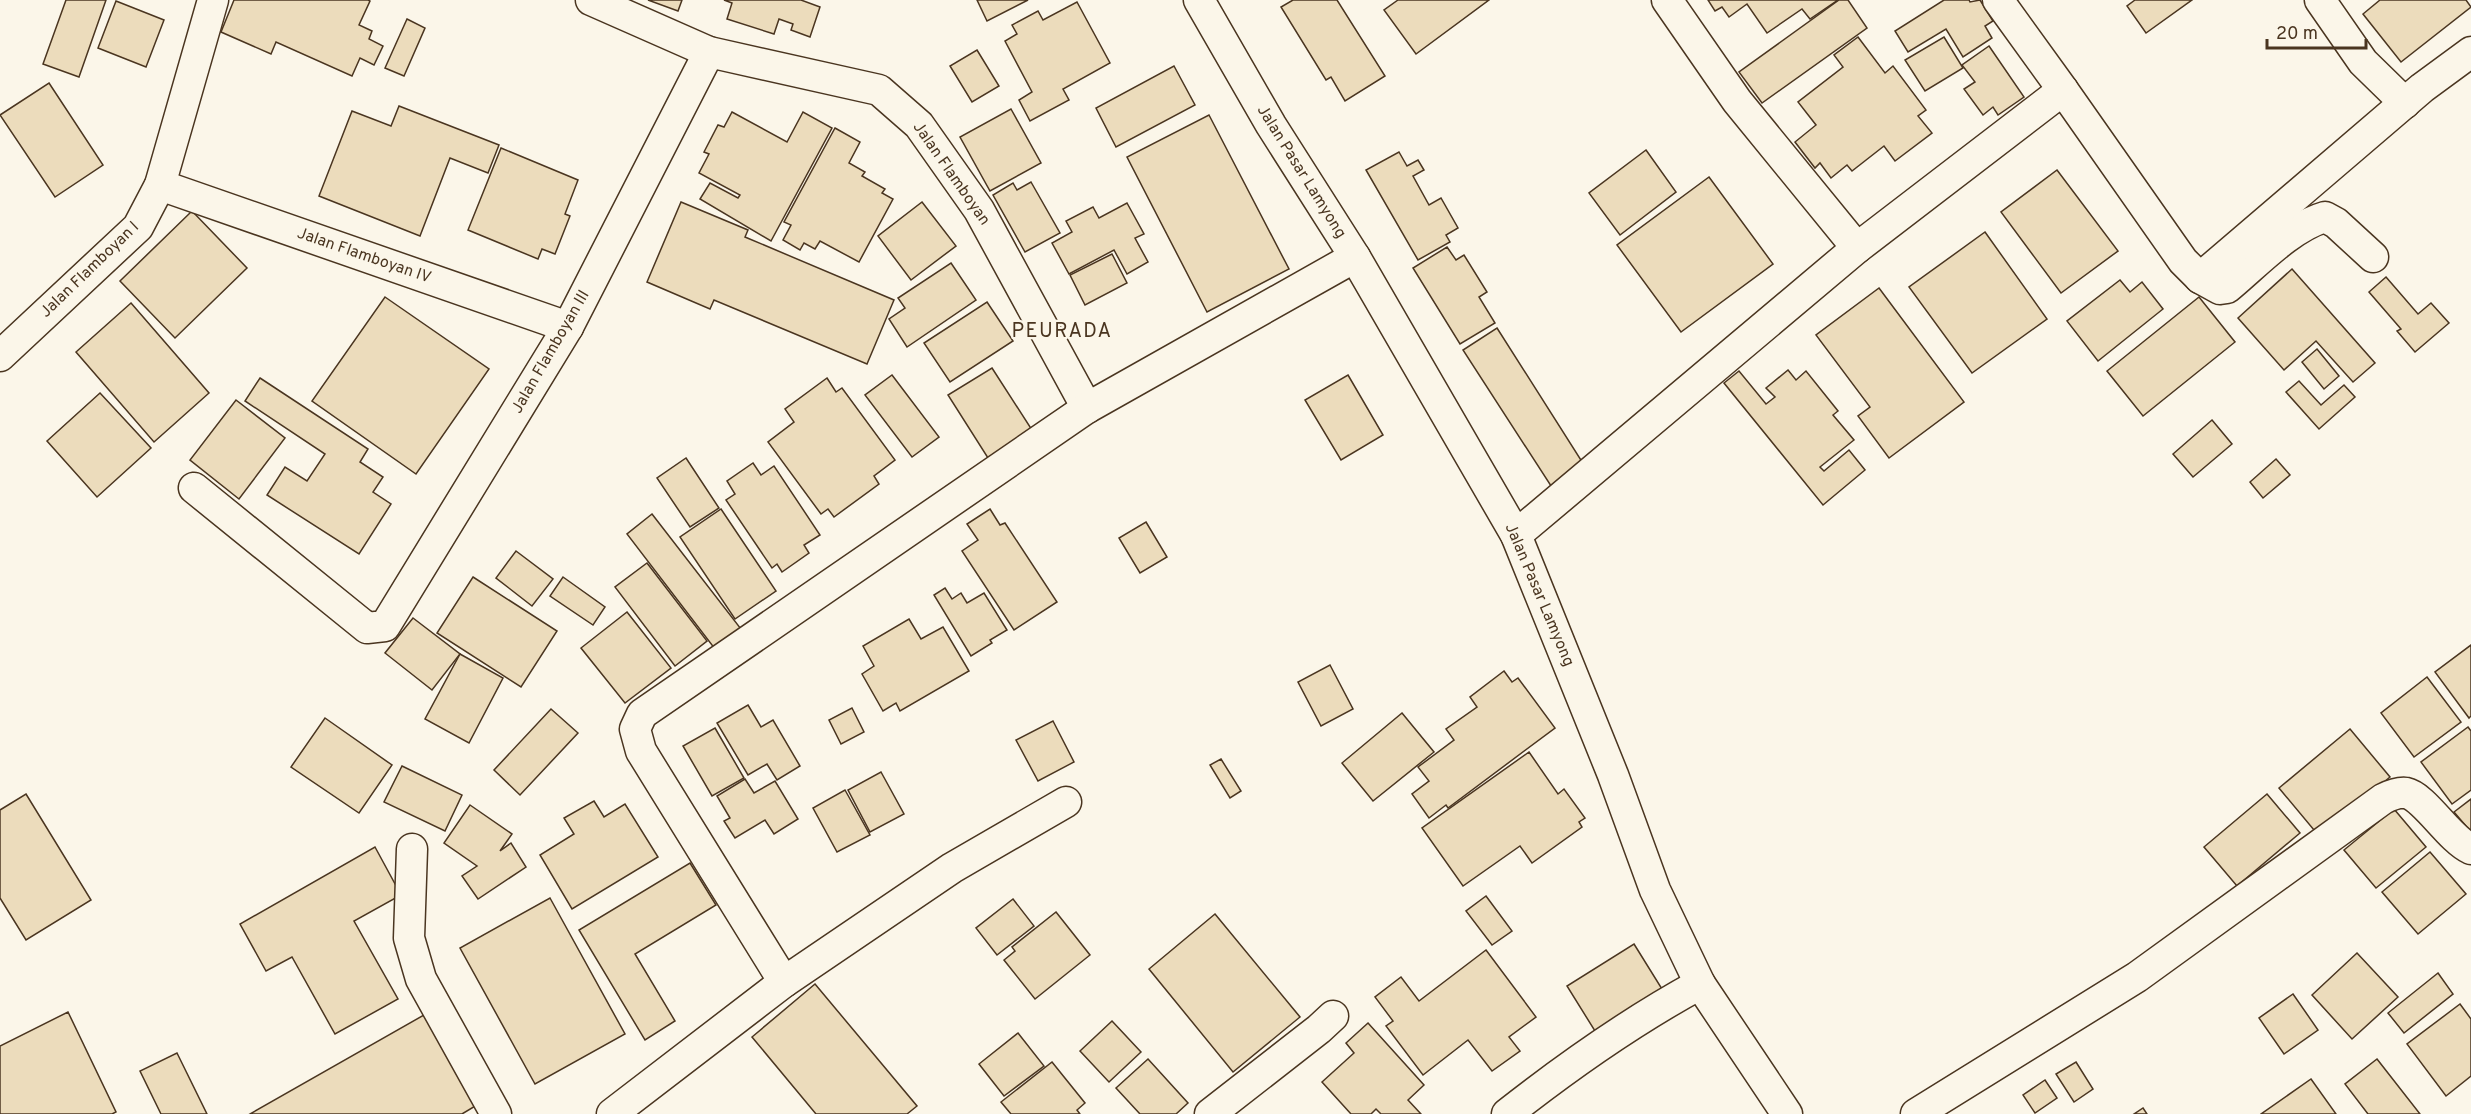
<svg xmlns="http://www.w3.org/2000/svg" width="2471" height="1114" font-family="Overpass,sans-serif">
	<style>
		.building { fill: #ecdcbc; stroke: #4a3520; stroke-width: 1.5 }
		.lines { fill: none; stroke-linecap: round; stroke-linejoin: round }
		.minor-casing { stroke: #4a3520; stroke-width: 33 }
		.minor { stroke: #fbf6e9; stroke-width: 30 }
		.labels { text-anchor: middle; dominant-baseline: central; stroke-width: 4.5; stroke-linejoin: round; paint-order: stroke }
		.street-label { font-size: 16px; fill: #4a3520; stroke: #fbf6e9 }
		.quarter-label { font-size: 20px; letter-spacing: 1.5px; fill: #4a3520; stroke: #fbf6e9 }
	</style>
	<rect width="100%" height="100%" fill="#fbf6e9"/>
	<g class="building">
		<polygon points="66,0 106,0 79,77 43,64"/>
		<polygon points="234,0 368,0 370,1 359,25 372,31 369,39 383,46 374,65 360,58 352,76 276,42 271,54 221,32"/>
		<polygon points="648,0 682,0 678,11"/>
		<polygon points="724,0 801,0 820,7 810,37 791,30 793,24 779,19 774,34 727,19 732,3"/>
		<polygon points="977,0 1028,0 987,21"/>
		<polygon points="1293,0 1337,0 1385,76 1345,101 1331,77 1326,80 1281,7"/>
		<polygon points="1398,0 1489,0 1416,54 1384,10"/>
		<polygon points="1708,0 1838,0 1810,19 1802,9 1767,33 1747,4 1729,17 1722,7 1715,11"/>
		<polygon points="1839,0 1848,0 1867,28 1762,103 1739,72"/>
		<polygon points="1944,0 1969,0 1970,2 1980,0 1993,21 1985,26 1992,38 1963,57 1946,29 1908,52 1895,31"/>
		<polygon points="2135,0 2192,0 2146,33 2127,6"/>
		<polygon points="2380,0 2466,0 2471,7 2401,62 2363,14"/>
		<polygon points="116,1 164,20 146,67 98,48"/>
		<polygon points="1077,2 1110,63 1063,89 1069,100 1030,121 1019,100 1032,92 1005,41 1017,34 1012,25 1038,11 1043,20"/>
		<polygon points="407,19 425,28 404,76 385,68"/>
		<polygon points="1858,37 1885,73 1893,66 1926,110 1918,116 1932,133 1895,161 1884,146 1852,171 1847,165 1831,178 1820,163 1815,168 1795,142 1816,125 1798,102 1843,67 1834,55"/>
		<polygon points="1944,37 1963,68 1925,91 1905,60"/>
		<polygon points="1989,46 2024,97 1998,115 1993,107 1983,115 1964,89 1975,82 1962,65"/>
		<polygon points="977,50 999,86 972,102 950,66"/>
		<polygon points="1174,66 1195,105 1116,147 1096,108"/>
		<polygon points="49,83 103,165 55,197 0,115"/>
		<polygon points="399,106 499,145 488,173 450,158 420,236 319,196 352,111 391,126"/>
		<polygon points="1011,109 1041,163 990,191 960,137"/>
		<polygon points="732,112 787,142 803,112 832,128 771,241 700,199 710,183 738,198 740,195 699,173 709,154 704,152 718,125 724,127"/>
		<polygon points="1209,115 1289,269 1207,312 1127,157"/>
		<polygon points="835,128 860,142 849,163 865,172 862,176 885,189 882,193 893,199 859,262 820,241 815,249 804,243 800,250 783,240 791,225 784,222"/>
		<polygon points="501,148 578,180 565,214 570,216 555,254 542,249 538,259 468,230"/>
		<polygon points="1646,150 1676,192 1620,235 1589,193"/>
		<polygon points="1399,152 1407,166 1418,160 1424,170 1413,176 1429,205 1441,198 1458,228 1446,235 1450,242 1418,260 1366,170"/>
		<polygon points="2057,170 2118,251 2061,293 2001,212"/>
		<polygon points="1709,177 1773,264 1681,332 1617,245"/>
		<polygon points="1031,182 1060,233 1025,252 993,195 1013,183 1017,190"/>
		<polygon points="681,202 748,230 745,237 894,300 867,364 714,300 710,309 647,282"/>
		<polygon points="922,202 956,246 911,280 878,236"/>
		<polygon points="1127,203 1144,234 1135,238 1148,262 1127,274 1114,250 1069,274 1052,243 1072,232 1066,221 1093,207 1099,218"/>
		<polygon points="192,211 247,268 175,338 120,281"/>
		<polygon points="1985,232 2047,319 1972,373 1909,287"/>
		<polygon points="1447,247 1456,260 1464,255 1487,292 1479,297 1495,323 1460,344 1413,268"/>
		<polygon points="1112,254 1127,283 1085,305 1070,275"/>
		<polygon points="951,263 976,300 907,347 889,319 905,308 898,298"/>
		<polygon points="2292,269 2375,363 2353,382 2316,341 2284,370 2238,318"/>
		<polygon points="2386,277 2418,314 2431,303 2449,323 2415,352 2397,331 2401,329 2369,292"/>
		<polygon points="2120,280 2130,292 2142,282 2163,309 2098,361 2067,321"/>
		<polygon points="1879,288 1964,402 1889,458 1858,416 1870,407 1816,335"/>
		<polygon points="385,297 489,369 416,474 312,401"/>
		<polygon points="2199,297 2235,342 2143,416 2107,371"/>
		<polygon points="987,302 1013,341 950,382 924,343"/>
		<polygon points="131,303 209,393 154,442 76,352"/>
		<polygon points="1497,328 1586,468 1553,489 1463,350"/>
		<polygon points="2317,349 2339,376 2324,389 2302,362"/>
		<polygon points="992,368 1032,430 988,458 948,395"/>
		<polygon points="1788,370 1796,380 1806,371 1838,411 1833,415 1854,440 1820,467 1824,471 1849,450 1865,470 1823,505 1724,383 1739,371 1766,404 1775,397 1766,388"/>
		<polygon points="892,375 939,437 912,457 865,395"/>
		<polygon points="1348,375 1383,435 1341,460 1305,400"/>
		<polygon points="260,378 368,449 360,462 383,477 373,492 391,504 359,554 267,495 285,467 307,481 325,454 245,401"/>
		<polygon points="827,378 836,392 842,388 895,460 874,476 879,484 834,517 828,509 821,514 768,442 794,422 785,409"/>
		<polygon points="2299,381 2321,405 2344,385 2355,397 2319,429 2286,392"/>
		<polygon points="100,393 151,448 97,497 47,441"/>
		<polygon points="236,400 285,438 239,499 190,460"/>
		<polygon points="2212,420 2232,444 2193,477 2173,454"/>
		<polygon points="686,458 719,508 690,527 657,478"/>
		<polygon points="2276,459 2290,475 2263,498 2250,482"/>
		<polygon points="753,463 761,475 774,466 820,535 804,545 809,553 782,572 777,564 772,568 726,500 735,494 727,481"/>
		<polygon points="721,509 776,591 735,619 680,537"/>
		<polygon points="990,509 1000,525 1005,523 1057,602 1014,630 962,551 978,540 967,524"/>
		<polygon points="652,514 741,629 715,649 627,534"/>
		<polygon points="1146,522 1167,557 1140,573 1119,538"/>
		<polygon points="516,551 553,579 532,606 496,578"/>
		<polygon points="647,563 707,641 675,666 615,587"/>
		<polygon points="473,577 557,631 521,687 437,633"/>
		<polygon points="563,577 605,607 593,625 550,596"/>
		<polygon points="945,588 952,599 961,593 967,603 984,593 1007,630 990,640 992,643 971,656 934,595"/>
		<polygon points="627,612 671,668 625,703 581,648"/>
		<polygon points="413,618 460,654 432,690 385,653"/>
		<polygon points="909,619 921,639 943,627 969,671 900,711 896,703 883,711 862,674 874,666 863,646"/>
		<polygon points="2471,645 2471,716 2469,718 2435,672"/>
		<polygon points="460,654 503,678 469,743 425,719"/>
		<polygon points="1330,665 1353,709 1321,726 1298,682"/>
		<polygon points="1504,671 1512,682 1518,678 1555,728 1448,808 1446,805 1429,818 1412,794 1429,781 1418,767 1454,740 1446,729 1477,707 1470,697"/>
		<polygon points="2427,677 2461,722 2414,757 2381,713"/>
		<polygon points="748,705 761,727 773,720 800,766 777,780 767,764 748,775 717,723"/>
		<polygon points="852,708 864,732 841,744 829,720"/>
		<polygon points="551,709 578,733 520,795 494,770"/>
		<polygon points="1402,713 1434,752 1373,801 1342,763"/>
		<polygon points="325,718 392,765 359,813 291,767"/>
		<polygon points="1053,721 1074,762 1038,781 1016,740"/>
		<polygon points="2468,727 2471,731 2471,790 2452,804 2421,762"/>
		<polygon points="715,728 744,778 712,796 683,746"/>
		<polygon points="2350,729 2390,777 2319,836 2279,788"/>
		<polygon points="1529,752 1558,794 1564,789 1585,818 1579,822 1582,827 1532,863 1520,846 1463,886 1422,828"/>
		<polygon points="1221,759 1241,791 1230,798 1210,765"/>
		<polygon points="402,766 462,795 445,831 384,802"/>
		<polygon points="881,772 904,814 870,832 848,790"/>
		<polygon points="745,779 754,793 775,781 798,819 774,834 765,820 735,838 724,821 730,818 717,796"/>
		<polygon points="845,790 870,835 837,852 813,808"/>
		<polygon points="26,794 91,900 26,940 0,898 0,810"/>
		<polygon points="2267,794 2300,833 2237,886 2204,847"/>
		<polygon points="2471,799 2471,832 2454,812"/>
		<polygon points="594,801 604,817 625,804 658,857 572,909 540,855 574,834 564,818"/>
		<polygon points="470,805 512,834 500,851 511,843 526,867 478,899 462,876 477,866 444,843"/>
		<polygon points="2394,809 2426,847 2376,888 2344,850"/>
		<polygon points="375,847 401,895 354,921 398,999 335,1034 292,957 266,971 240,924"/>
		<polygon points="2430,852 2466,894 2418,934 2382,892"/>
		<polygon points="690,863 716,905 635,954 675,1021 645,1040 579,930"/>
		<polygon points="1486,896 1512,931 1492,945 1466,911"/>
		<polygon points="550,898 625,1034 535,1084 460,948"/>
		<polygon points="1013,899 1034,926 997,955 976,928"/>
		<polygon points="1056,912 1090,955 1035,999 1004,960 1015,951 1012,947"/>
		<polygon points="1215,914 1300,1017 1233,1072 1149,969"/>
		<polygon points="1634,944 1662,989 1595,1031 1567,986"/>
		<polygon points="1486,950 1536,1017 1509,1037 1520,1051 1492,1071 1468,1040 1423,1075 1386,1026 1393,1021 1375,997 1401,977 1419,1001"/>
		<polygon points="2357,953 2398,997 2352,1039 2312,995"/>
		<polygon points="2438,973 2453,994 2404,1033 2388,1013"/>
		<polygon points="815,984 917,1106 907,1114 816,1114 752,1037"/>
		<polygon points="2293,994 2318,1030 2284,1054 2259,1018"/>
		<polygon points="2460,1004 2471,1019 2471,1076 2446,1096 2407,1044"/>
		<polygon points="431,1011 482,1102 462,1114 250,1114"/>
		<polygon points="68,1012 116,1112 112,1114 0,1114 0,1046"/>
		<polygon points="1112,1021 1141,1052 1109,1082 1080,1051"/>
		<polygon points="1368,1023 1424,1085 1408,1100 1421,1114 1381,1114 1376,1109 1371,1114 1351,1114 1322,1082 1354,1053 1346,1043"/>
		<polygon points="1018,1033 1044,1066 1004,1096 979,1064"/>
		<polygon points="177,1053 207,1114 161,1114 140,1071"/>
		<polygon points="1148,1059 1188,1103 1176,1114 1140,1114 1116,1088"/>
		<polygon points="2377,1059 2420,1114 2368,1114 2345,1084"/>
		<polygon points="1052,1062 1085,1103 1077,1110 1080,1114 1011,1114 1001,1102"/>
		<polygon points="2076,1062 2093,1089 2074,1102 2056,1074"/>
		<polygon points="2311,1079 2336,1114 2261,1114"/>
		<polygon points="2045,1080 2057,1098 2035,1113 2023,1095"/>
		<polygon points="2143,1108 2147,1114 2134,1114"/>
	</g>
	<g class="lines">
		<g class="minor-casing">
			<g id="minor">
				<polyline points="591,0 709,52 879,90 919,125 979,210 1087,408"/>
				<polyline points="1199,0 1271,125 1355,257 1516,535 1613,775 1655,890 1700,984 1787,1114"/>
				<polyline points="1667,0 1737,101 1857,248"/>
				<polyline points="1998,0 2063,90"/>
				<polyline points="2320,0 2363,62 2405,103"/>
				<polyline points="160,185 568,327"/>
				<path d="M2200,278l20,11 7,-1c28,-23 63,-61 98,-71l11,6 37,34"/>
				<polyline points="0,356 138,227 160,185 213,0"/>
				<polyline points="194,488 367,628 385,626 568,327 709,52"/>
				<polyline points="1516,535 1857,248 2063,90 2183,261 2200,278 2422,88 2471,52"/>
				<polyline points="412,849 409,938 421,979 496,1114"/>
				<polyline points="784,982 641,751 635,729 642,714 1087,408 1355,257"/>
				<polyline points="612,1114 784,982 952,868 1066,802"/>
				<polyline points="1210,1114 1319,1029 1333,1016"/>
				<path d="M1507,1114c61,-48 125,-93 193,-130"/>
				<path d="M1916,1114l221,-137 246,-178c6,-3 15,-7 23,-6 19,4 43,46 65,56"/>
			</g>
		</g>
		<use href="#minor" class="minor"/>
	</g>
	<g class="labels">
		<g class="street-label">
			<text transform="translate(1301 172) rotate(58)">Jalan Pasar Lamyong</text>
			<text transform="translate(951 174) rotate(55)">Jalan Flamboyan</text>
			<text transform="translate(364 256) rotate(19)">Jalan Flamboyan IV</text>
			<text transform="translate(90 270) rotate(-44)">Jalan Flamboyan I</text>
			<text transform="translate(551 352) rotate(-60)">Jalan Flamboyan III</text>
			<text transform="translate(1539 595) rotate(67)">Jalan Pasar Lamyong</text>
		</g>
		<g class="quarter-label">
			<text x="1062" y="332">PEURADA</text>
		</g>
	</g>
	<path d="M2267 39v9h99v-9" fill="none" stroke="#4a3520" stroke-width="3"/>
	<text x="2276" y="39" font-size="18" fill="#4a3520" stroke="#fbf6e9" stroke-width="4.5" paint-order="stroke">20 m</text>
</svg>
